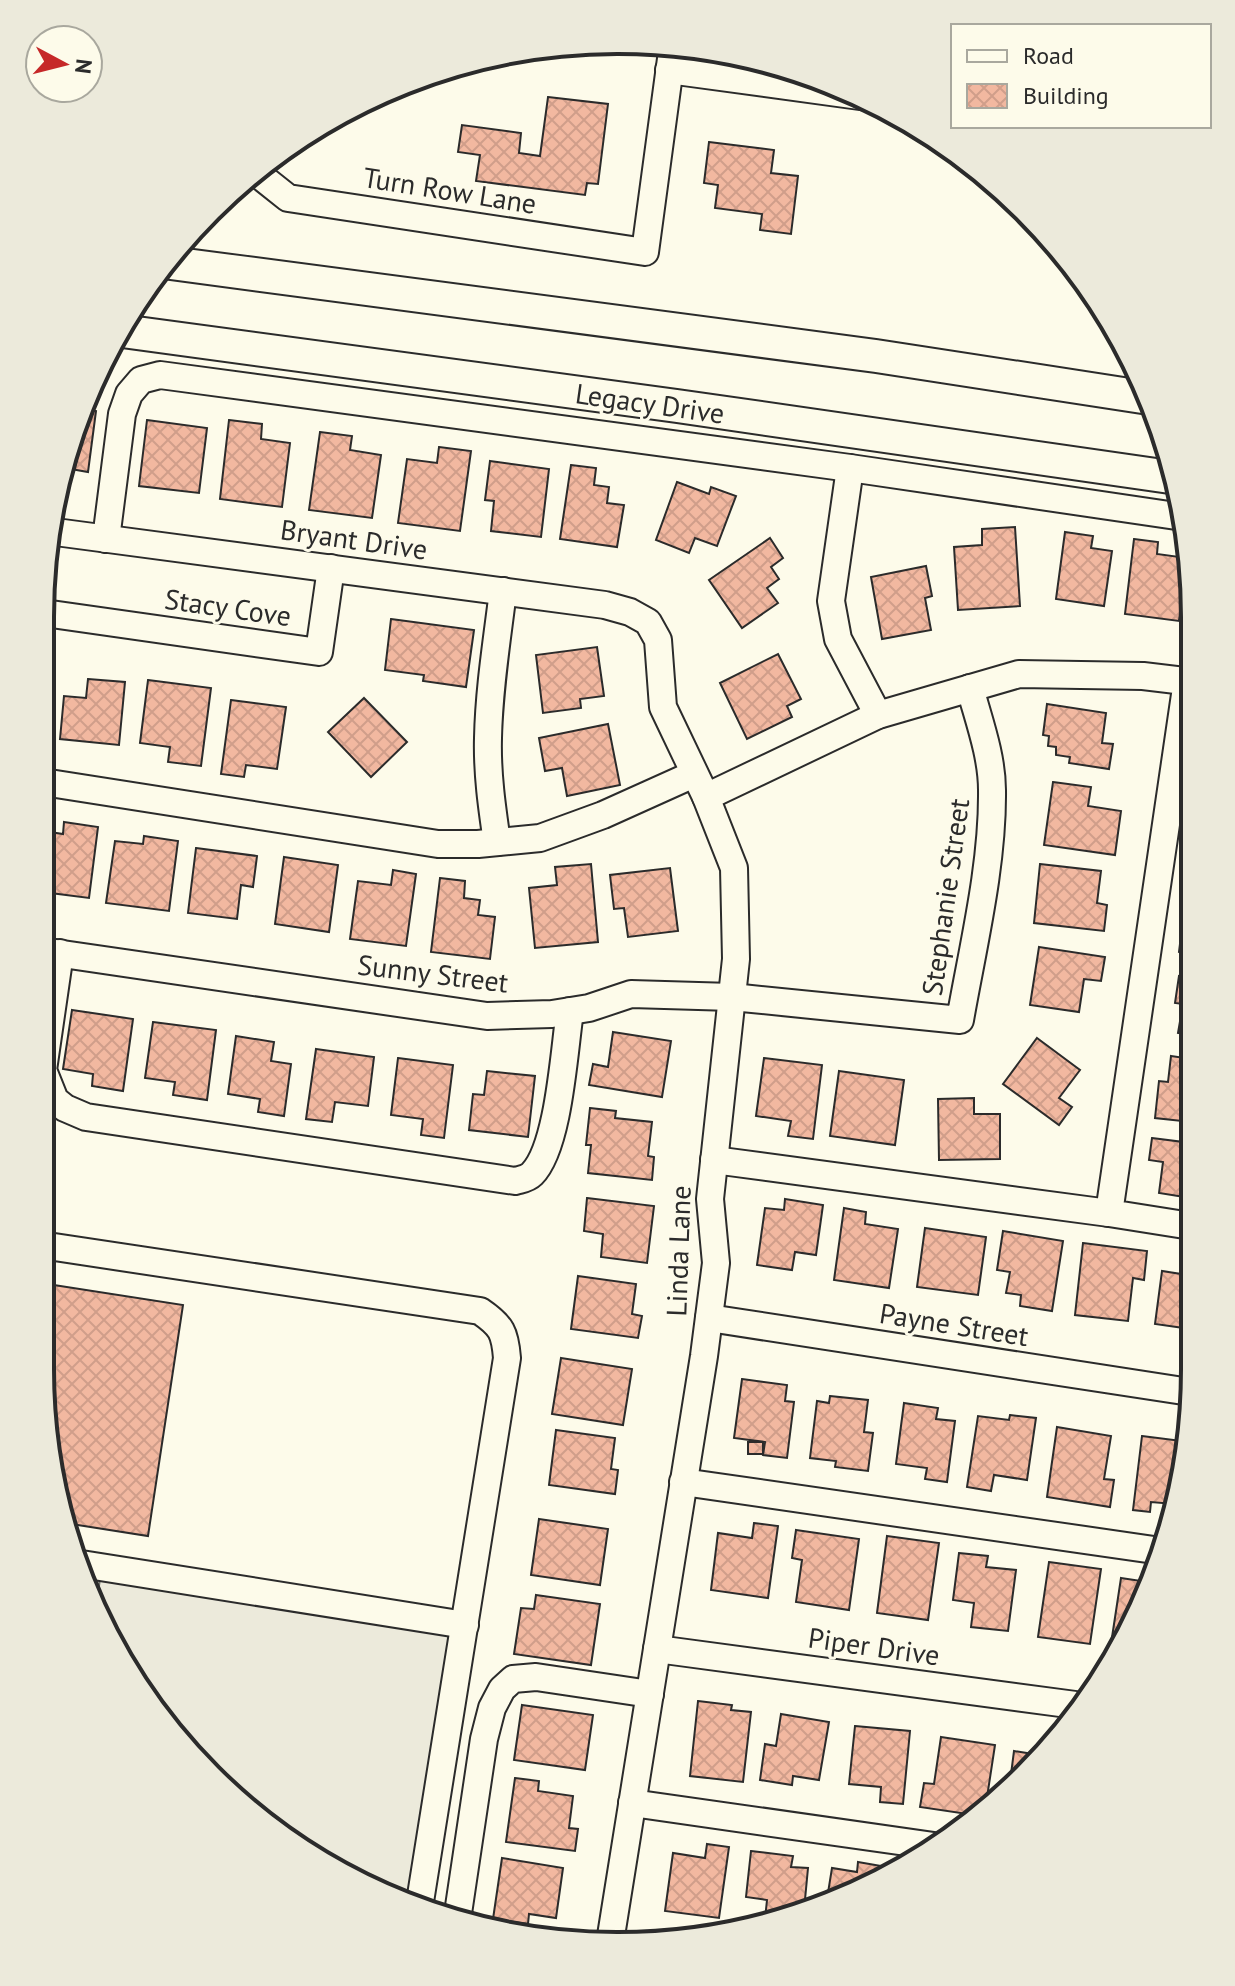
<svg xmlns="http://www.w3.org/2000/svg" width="1235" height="1986" font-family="'PT Sans',sans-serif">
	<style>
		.parking { fill: #eceadb; stroke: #74746e; stroke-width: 2 }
		.building { fill: url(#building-cross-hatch); stroke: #2b2b2b; stroke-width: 2 }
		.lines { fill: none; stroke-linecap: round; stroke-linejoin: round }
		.minor-casing { stroke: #2b2b2b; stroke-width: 30 }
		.major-casing { stroke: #2b2b2b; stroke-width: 36 }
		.minor { stroke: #fdfbea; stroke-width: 26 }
		.major { stroke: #fdfbea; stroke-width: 32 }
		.labels { text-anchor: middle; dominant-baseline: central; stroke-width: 6; stroke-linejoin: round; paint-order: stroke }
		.street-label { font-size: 28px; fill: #2b2b2b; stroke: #fdfbea }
		.rim { fill: none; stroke: #2b2b2b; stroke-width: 4 }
	</style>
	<defs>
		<pattern id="building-cross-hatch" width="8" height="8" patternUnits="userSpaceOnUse" patternTransform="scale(2)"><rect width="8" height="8" fill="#f2b8a0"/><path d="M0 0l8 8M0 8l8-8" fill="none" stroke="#d09e8a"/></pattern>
	</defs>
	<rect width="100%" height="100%" fill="#fdfbea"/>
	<polygon class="parking" points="100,1579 450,1634 407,1902 266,1827 138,1690 96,1605"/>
	<g class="building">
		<polygon points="548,97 608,104 598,184 587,183 585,195 476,181 480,155 458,152 462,125 521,133 519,153 540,156"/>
		<polygon points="709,142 774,150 771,173 798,176 791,234 760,230 762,214 715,208 718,185 704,183"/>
		<polygon points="81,409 96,411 88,472 65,468"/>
		<polygon points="147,420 207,428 199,493 139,486"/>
		<polygon points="229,420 262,424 261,439 290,443 282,507 220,499"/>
		<polygon points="320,432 352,436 350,450 381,455 372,518 309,510"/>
		<polygon points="439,447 471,451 460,531 398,523 407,459 437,463"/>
		<polygon points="490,461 549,469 541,537 491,531 494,501 485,500"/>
		<polygon points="571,465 596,468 594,485 609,487 607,503 624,505 617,547 560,539"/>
		<polygon points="677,482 709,494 711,487 736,496 717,546 695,538 689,553 656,540"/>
		<polygon points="1015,527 1020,606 958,610 954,547 982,545 982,529"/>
		<polygon points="1065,532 1093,536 1091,548 1112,551 1104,606 1056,599"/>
		<polygon points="770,538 783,558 771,567 779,579 767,588 778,603 742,628 709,580"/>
		<polygon points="1134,539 1158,542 1157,554 1187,558 1179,621 1125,614"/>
		<polygon points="926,566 932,596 925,598 931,630 882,639 871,577"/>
		<polygon points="391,619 474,630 466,687 423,681 424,675 385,670"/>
		<polygon points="597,647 604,696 580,699 581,708 543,713 536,655"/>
		<polygon points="778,654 801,699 787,706 792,717 747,739 720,683"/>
		<polygon points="88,679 125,682 119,745 60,739 64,696 86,698"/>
		<polygon points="148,680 211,688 201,766 168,762 170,747 140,743"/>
		<polygon points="364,698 407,742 371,777 328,732"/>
		<polygon points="231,700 286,707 277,769 246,765 244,777 221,774"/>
		<polygon points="1047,704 1106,713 1102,743 1113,744 1109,769 1069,763 1070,757 1056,755 1056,747 1048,746 1049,736 1043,735"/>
		<polygon points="608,724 620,785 567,796 562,768 545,771 539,738"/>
		<polygon points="1053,782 1091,787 1088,806 1121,811 1115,855 1044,845"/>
		<polygon points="64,822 98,827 89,898 43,892 43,831 63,834"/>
		<polygon points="144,836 178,841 169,911 106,903 115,841 143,844"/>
		<polygon points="196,848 257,856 253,887 241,885 237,919 188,913"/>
		<polygon points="284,857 338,865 329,932 275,924"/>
		<polygon points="591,864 598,942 535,948 529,888 557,885 555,867"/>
		<polygon points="1040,864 1101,871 1097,903 1107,905 1104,931 1034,923"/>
		<polygon points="670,868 678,931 628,937 624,908 614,909 610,875"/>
		<polygon points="393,870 416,874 406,946 350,939 358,881 391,885"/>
		<polygon points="440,878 465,881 464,898 480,900 478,915 495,917 490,959 431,952"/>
		<polygon points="1182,928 1192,929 1192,954 1179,952"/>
		<polygon points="1039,947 1105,957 1101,981 1084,979 1079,1012 1030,1005"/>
		<polygon points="1179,976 1192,978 1192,1035 1178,1033 1183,1004 1175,1003"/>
		<polygon points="72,1010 133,1019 123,1091 92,1086 93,1074 63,1069"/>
		<polygon points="153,1022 216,1030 207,1100 173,1095 175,1082 145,1078"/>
		<polygon points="613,1032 671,1041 662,1097 589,1085 593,1064 608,1067"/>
		<polygon points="236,1036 274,1042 271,1061 291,1064 284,1116 258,1112 260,1099 228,1094"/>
		<polygon points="1037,1038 1080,1070 1059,1098 1072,1107 1059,1125 1003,1084"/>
		<polygon points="316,1049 374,1057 368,1106 335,1102 332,1122 306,1119"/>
		<polygon points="1171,1056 1192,1059 1191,1122 1155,1118 1159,1081 1168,1082"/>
		<polygon points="398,1058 453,1065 444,1138 421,1135 423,1119 391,1115"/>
		<polygon points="764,1058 822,1065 813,1139 788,1136 791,1121 756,1116"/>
		<polygon points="487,1071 535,1076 528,1137 469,1130 473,1094 484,1095"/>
		<polygon points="839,1071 904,1080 895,1145 830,1136"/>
		<polygon points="974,1098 974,1114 1000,1114 1000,1159 939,1160 938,1099"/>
		<polygon points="590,1108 616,1111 615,1118 652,1122 648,1156 654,1157 652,1180 588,1173 591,1145 586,1145"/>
		<polygon points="1152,1138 1191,1143 1191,1198 1159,1193 1163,1162 1149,1160"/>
		<polygon points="587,1198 654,1206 647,1263 601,1257 603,1234 584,1231"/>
		<polygon points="785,1199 823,1205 816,1255 795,1252 792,1270 757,1265 765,1208 784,1210"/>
		<polygon points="844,1208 866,1212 865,1224 898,1229 889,1288 834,1280"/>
		<polygon points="925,1228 986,1237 978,1295 917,1287"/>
		<polygon points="1003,1231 1063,1241 1052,1311 1020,1306 1021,1295 1006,1293 1010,1272 997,1270"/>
		<polygon points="1083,1243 1147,1251 1144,1280 1133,1278 1128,1321 1075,1315"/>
		<polygon points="1190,1261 1191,1329 1155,1324 1162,1271 1188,1275"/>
		<polygon points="578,1276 636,1284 632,1314 642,1316 638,1338 571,1329"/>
		<polygon points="41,1283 183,1305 148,1536 65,1523 40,1368"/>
		<polygon points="561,1358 632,1369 623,1425 552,1414"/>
		<polygon points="742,1379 787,1385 785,1401 794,1402 787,1458 763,1455 765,1442 734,1438"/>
		<polygon points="830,1396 868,1400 864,1432 873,1433 868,1471 835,1467 836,1461 810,1458 817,1401 829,1403"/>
		<polygon points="904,1403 938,1408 936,1419 955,1421 947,1482 925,1479 927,1468 896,1464"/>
		<polygon points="1010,1415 1036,1418 1027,1480 994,1475 991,1491 967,1487 978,1416 1009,1420"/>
		<polygon points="1057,1427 1111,1436 1104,1479 1114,1480 1110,1507 1047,1497"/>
		<polygon points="556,1430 615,1438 611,1469 618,1470 615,1494 549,1485"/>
		<polygon points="1142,1436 1190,1442 1174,1504 1151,1502 1150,1512 1133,1510"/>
		<rect x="748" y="1442" width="15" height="12"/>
		<polygon points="539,1519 608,1529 600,1585 531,1575"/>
		<polygon points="754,1523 778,1526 768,1598 711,1590 718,1533 752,1538"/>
		<polygon points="796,1530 859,1539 849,1610 796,1602 802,1560 792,1558"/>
		<polygon points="887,1536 939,1543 928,1620 877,1613"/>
		<polygon points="959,1553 988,1556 986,1567 1016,1570 1008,1631 971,1627 974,1603 953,1600"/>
		<polygon points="1049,1562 1101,1569 1090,1644 1038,1637"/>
		<polygon points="1121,1578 1148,1582 1147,1588 1151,1588 1119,1645 1111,1644"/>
		<polygon points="536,1595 600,1604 591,1665 514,1654 521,1608 534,1609"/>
		<polygon points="698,1701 732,1705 731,1710 751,1712 743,1782 690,1776"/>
		<polygon points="522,1705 593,1715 585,1770 514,1760"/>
		<polygon points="781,1714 829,1722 819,1780 793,1776 792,1785 760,1780 765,1744 776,1746"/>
		<polygon points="855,1726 910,1731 903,1804 880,1802 881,1787 849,1784"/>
		<polygon points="941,1737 995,1745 986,1804 974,1815 920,1807 924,1783 934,1784"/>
		<polygon points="1014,1751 1039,1755 1010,1782"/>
		<polygon points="515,1778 539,1781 538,1791 573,1796 569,1828 578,1829 575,1851 506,1842"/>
		<polygon points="707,1844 729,1847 719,1918 665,1911 673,1853 705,1858"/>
		<polygon points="751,1851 793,1856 791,1867 808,1868 804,1910 779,1921 765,1919 767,1900 746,1897"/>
		<polygon points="502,1858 563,1868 556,1918 529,1914 528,1924 493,1919"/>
		<polygon points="858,1862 887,1867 886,1872 827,1899 832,1868 857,1872"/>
	</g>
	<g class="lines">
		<g class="minor-casing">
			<g id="minor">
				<polyline points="669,70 867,97"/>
				<polyline points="254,171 288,198 645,252 673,44"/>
				<polyline points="850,468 831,601 838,639 878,715"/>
				<polyline points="48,531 605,605 630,612 648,622 658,640 663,707 706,797 734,868 736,959 710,1199 716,1263 704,1356 610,1942"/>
				<polyline points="106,539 122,414 129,394 141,380 160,375 850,468 1183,517"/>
				<polyline points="44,613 319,652 331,568"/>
				<polyline points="1187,681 1109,1213 1191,1226"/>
				<polyline points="43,782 438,844 478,844 540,838 603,815 694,774"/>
				<polyline points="706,797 878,715 1019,674 1143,676 1193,682"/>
				<path d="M497,842c-5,-34 -10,-69 -9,-104 1,-49 9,-98 15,-147"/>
				<path d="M42,951l445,65 65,-2 37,-6 42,-14 101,3 228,23c13,-74 33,-155 32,-230 0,-34 -13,-69 -22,-102"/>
				<path d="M60,953l-17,117 12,30 10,8 21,9 429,64c7,-2 12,-2 17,-7 27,-27 32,-123 38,-163"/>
				<polyline points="714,1160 1109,1213"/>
				<path d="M41,1245l439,66c22,15 25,22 27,47l-88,550"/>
				<polyline points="709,1318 1190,1392"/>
				<polyline points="683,1482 1161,1551"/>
				<polyline points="75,1563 465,1625"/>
				<polyline points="657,1649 1083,1706"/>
				<polyline points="632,1803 941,1847"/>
				<polyline points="457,1920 484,1739 492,1708 502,1689 513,1679 536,1677 650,1694"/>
			</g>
		</g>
		<g class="major-casing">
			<g id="major">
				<polyline points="163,262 876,356 1149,398"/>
				<polyline points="122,331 677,406 1177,478"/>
			</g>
		</g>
		<use href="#minor" class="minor"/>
		<use href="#major" class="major"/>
	</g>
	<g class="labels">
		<g class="street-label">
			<text transform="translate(450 190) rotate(9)">Turn Row Lane</text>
			<text transform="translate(650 403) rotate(8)">Legacy Drive</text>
			<text transform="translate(354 539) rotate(8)">Bryant Drive</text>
			<text transform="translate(228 607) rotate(8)">Stacy Cove</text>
			<text transform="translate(945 897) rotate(-82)">Stephanie Street</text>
			<text transform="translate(433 973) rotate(7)">Sunny Street</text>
			<text transform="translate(678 1251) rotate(-88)">Linda Lane</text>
			<text transform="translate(954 1324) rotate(9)">Payne Street</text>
			<text transform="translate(874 1646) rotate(8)">Piper Drive</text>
		</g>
	</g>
	<path d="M0 0H1235V1986H0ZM617 54H618A563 563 0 0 1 1181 617V1369A563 563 0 0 1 618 1932H617A563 563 0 0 1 54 1369V617A563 563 0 0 1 617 54Z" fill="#eceadb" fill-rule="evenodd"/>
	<path class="rim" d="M617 54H618A563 563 0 0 1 1181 617V1369A563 563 0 0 1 618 1932H617A563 563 0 0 1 54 1369V617A563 563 0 0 1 617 54Z"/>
	<rect x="951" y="24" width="260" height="104" fill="#fdfbea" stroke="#a9a89e" stroke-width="2"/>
	<rect x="967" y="50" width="40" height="12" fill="#fdfbea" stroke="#a9a89e" stroke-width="2"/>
	<text x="1023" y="64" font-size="24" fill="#2b2b2b">Road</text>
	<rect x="967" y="84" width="40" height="24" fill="url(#building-cross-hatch)" stroke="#a9a89e" stroke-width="2"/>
	<text x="1023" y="104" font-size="24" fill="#2b2b2b">Building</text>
	<g transform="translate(64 64) rotate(97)"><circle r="38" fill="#fdfbea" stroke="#a9a89e" stroke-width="2"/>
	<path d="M0-6L14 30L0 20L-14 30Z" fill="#c62828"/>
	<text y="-12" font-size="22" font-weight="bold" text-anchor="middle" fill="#2b2b2b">N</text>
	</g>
</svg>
